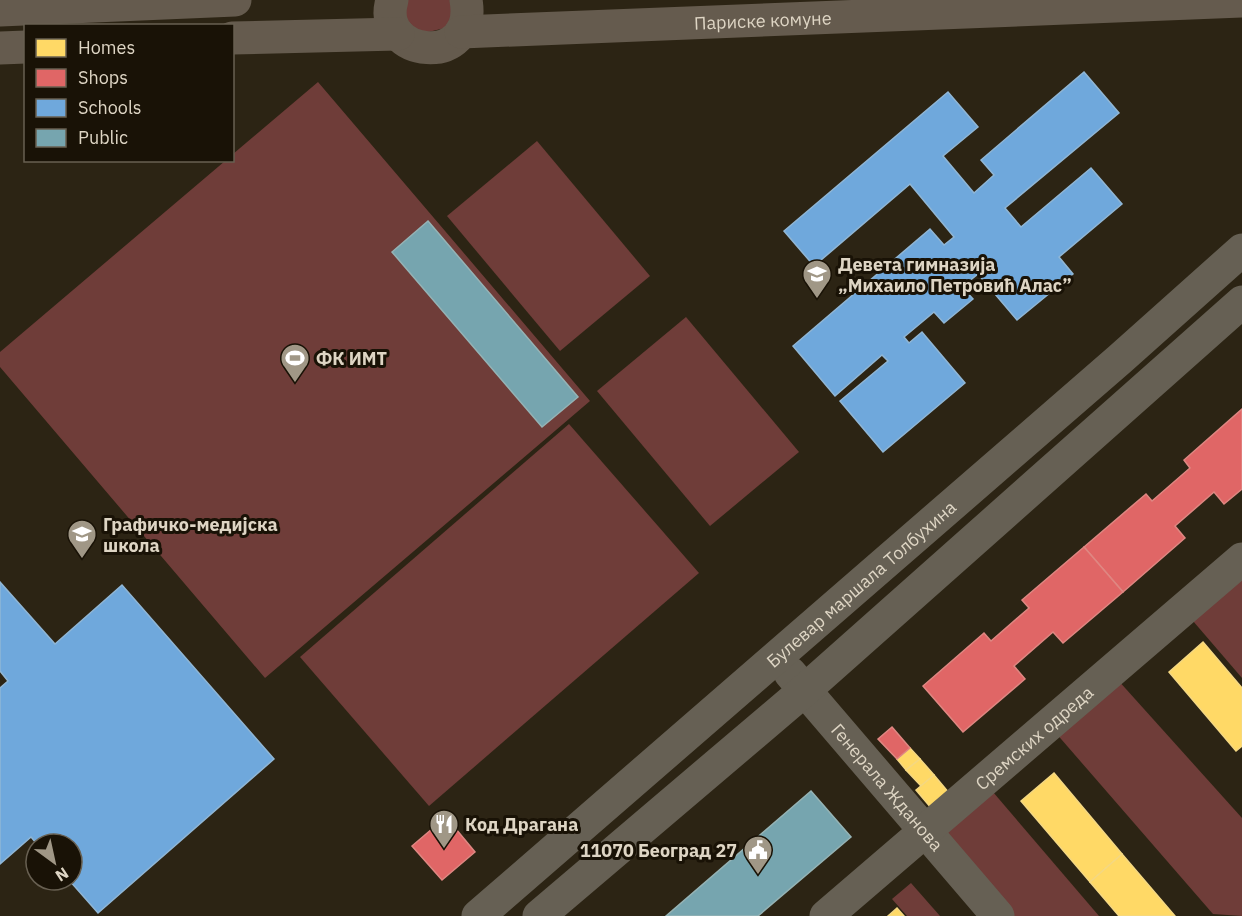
<svg xmlns="http://www.w3.org/2000/svg" width="1242" height="916" font-family="'IBM Plex Sans',sans-serif">
	<style>
		.green { fill: #6f3d39 }
		.homes { fill: #ffd966; stroke: #f5d882; stroke-width: 1.5 }
		.shops { fill: #e06666; stroke: #df8782; stroke-width: 1.5 }
		.schools { fill: #6fa8dc; stroke: #90b6d5; stroke-width: 1.5 }
		.public { fill: #76a5af; stroke: #95b3b5; stroke-width: 1.5 }
		.lines { fill: none; stroke-linecap: round; stroke-linejoin: round }
		.minor { stroke: #666054; stroke-width: 33 }
		.major { stroke: #655b4e; stroke-width: 33 }
		.labels { text-anchor: middle; dominant-baseline: central; stroke-width: 6; stroke-linejoin: round; paint-order: stroke }
		.street-label { font-size: 18px; fill: #ded5c4; stroke: #191206 }
		.poi-label { font-size: 18px; font-weight: bold; fill: #ded5c4; stroke: #191206; text-anchor: start }
	</style>
	<rect width="100%" height="100%" fill="#2c2414"/>
	<g class="green">
		<polygon points="399,0 456,0 453,26 412,36"/>
		<polygon points="318,82 590,401 265,678 0,367 0,352 225,161 232,160 233,154"/>
		<polygon points="537,141 650,276 560,351 447,216"/>
		<polygon points="686,317 799,452 710,526 597,391"/>
		<polygon points="569,424 699,573 429,806 300,657"/>
		<polygon points="1242,579 1242,678 1193,621"/>
		<polygon points="1117,679 1242,818 1242,916 1213,914 1055,732"/>
		<polygon points="993,792 1099,916 1012,916 942,835"/>
		<polygon points="911,883 940,916 907,916 892,899"/>
	</g>
	<g class="homes">
		<polygon points="1203,642 1242,688 1242,746 1236,751 1169,672"/>
		<polygon points="910,748 920,759 906,770 897,759"/>
		<polygon points="920,759 934,775 921,786 906,770"/>
		<polygon points="1054,773 1122,854 1090,882 1021,801"/>
		<polygon points="934,775 949,793 932,809 916,790"/>
		<polygon points="1122,854 1175,916 1119,916 1090,882"/>
		<polygon points="897,908 904,916 888,916"/>
	</g>
	<g class="shops">
		<polygon points="1242,409 1242,489 1224,504 1214,492 1175,526 1185,538 1123,592 1084,547 1146,494 1152,501 1190,468 1184,460"/>
		<polygon points="1084,547 1123,592 1063,643 1053,632 1014,666 1025,679 963,732 923,686 984,633 991,641 1029,608 1022,600"/>
		<polygon points="892,727 910,748 897,759 878,739"/>
		<polygon points="446,817 475,852 442,880 412,846"/>
	</g>
	<g class="schools">
		<polygon points="1084,72 1119,113 1005,208 1021,227 1091,168 1122,204 1059,257 1073,274 1017,320 978,274 962,287 973,299 944,323 934,312 904,337 909,343 922,332 965,383 883,452 840,401 888,361 882,355 835,396 793,346 930,229 944,245 954,237 910,184 814,266 784,231 948,92 978,127 943,156 974,193 994,175 981,160"/>
		<polygon points="0,582 55,644 122,585 274,759 98,913 69,880 72,880 72,844 37,844 31,837 0,864 0,688 8,681 0,671"/>
	</g>
	<g class="public">
		<polygon points="428,221 578,397 542,427 392,252"/>
		<polygon points="811,791 851,837 758,916 666,916"/>
	</g>
	<g class="lines">
		<g class="minor">
			<path id="s1" d="M790,673l208,243"/>
			<path id="s2" d="M478,916l642,-557 122,-109"/>
			<polyline points="539,916 805,690 1242,302"/>
			<path id="s3" d="M826,916l416,-357"/>
		</g>
		<g class="major">
			<path d="M392,0c-17,58 86,69 74,0"/>
			<polyline points="0,10 235,0"/>
			<path id="s4" d="M461,32l781,-31"/>
			<polyline points="232,38 398,34"/>
			<polyline points="0,48 26,47"/>
		</g>
	</g>
	<defs>
		<g id="school-pin" transform="scale(1.5)"><path d="M0 17L-7.5 6A9.5 9.5 0 1 1 7.5 6Z" fill="#a09786" stroke="#191206"/><path d="M0-5L7-2L0 1L-7-2ZM-4 1L0 2.5L4 1V4Q0 6-4 4Z" fill="#fff"/></g>
		<g id="stadium-pin" transform="scale(1.5)"><path d="M0 17L-7.5 6A9.5 9.5 0 1 1 7.5 6Z" fill="#a09786" stroke="#191206"/><path d="M0-5a6.5 5 0 1 0 0 10a6.5 5 0 1 0 0-10ZM-3.5-1.8h7v3.6h-7Z" fill="#fff"/></g>
		<g id="restaurant-pin" transform="scale(1.5)"><path d="M0 17L-7.5 6A9.5 9.5 0 1 1 7.5 6Z" fill="#a09786" stroke="#191206"/><path d="M-5-6h1v4h1v-4h1v4h1v-4h1v5L-1.5 .5V6h-2V.5L-5-1ZM5-6V6H3V1.5H1.5Q1.5-4 5-6Z" fill="#fff"/></g>
		<g id="civic-pin" transform="scale(1.5)"><path d="M0 17L-7.5 6A9.5 9.5 0 1 1 7.5 6Z" fill="#a09786" stroke="#191206"/><path d="M-.6-6.5H3V-4.5H.6V-3L4-1V1h2V6H-6V1h2V-1L-.6-3ZM-1.2 2.5V6h2.4V2.5Z" fill="#fff"/></g>
	</defs>
	<g fill-rule="evenodd">
		<use href="#school-pin" x="817" y="274"/>
		<use href="#stadium-pin" x="295" y="358"/>
		<use href="#school-pin" x="82" y="534"/>
		<use href="#restaurant-pin" x="444" y="824"/>
		<use href="#civic-pin" x="758" y="850"/>
	</g>
	<g class="labels">
		<g class="street-label">
			<text stroke="none"><textPath href="#s4" startOffset="302">Париске комуне</textPath></text>
			<text stroke="none"><textPath href="#s2" startOffset="507">Булевар маршала Толбухина</textPath></text>
			<text stroke="none"><textPath href="#s3" startOffset="274">Сремских одреда</textPath></text>
			<text stroke="none"><textPath href="#s1" startOffset="150">Генерала Жданова</textPath></text>
		</g>
		<g class="poi-label">
			<text x="838" y="264">Девета гимназија<tspan x="838" dy="21">„Михаило Петровић Алас”</tspan></text>
			<text x="316" y="358">ФК ИМТ</text>
			<text x="103" y="524">Графичко-медијска<tspan x="103" dy="21">школа</tspan></text>
			<text x="465" y="824">Код Драгана</text>
			<text x="737" y="850" text-anchor="end">11070 Београд 27</text>
		</g>
	</g>
	<rect x="24" y="24" width="210" height="138" fill="#191206" stroke="#686052" stroke-width="1.5"/>
	<rect x="36" y="39" width="30" height="18" fill="#ffd966" stroke="#686052" stroke-width="1.5"/>
	<text x="78" y="54" font-size="18" fill="#ded5c4">Homes</text>
	<rect x="36" y="69" width="30" height="18" fill="#e06666" stroke="#686052" stroke-width="1.5"/>
	<text x="78" y="84" font-size="18" fill="#ded5c4">Shops</text>
	<rect x="36" y="99" width="30" height="18" fill="#6fa8dc" stroke="#686052" stroke-width="1.5"/>
	<text x="78" y="114" font-size="18" fill="#ded5c4">Schools</text>
	<rect x="36" y="129" width="30" height="18" fill="#76a5af" stroke="#686052" stroke-width="1.5"/>
	<text x="78" y="144" font-size="18" fill="#ded5c4">Public</text>
	<g transform="translate(54 862) rotate(147)"><circle r="28" fill="#191206" stroke="#686052" stroke-width="1.5"/>
	<path d="M0-4.5L10 22L0 15L-10 22Z" fill="#a09786"/>
	<text y="-9" font-size="16" font-weight="bold" text-anchor="middle" fill="#ded5c4">N</text>
	</g>
</svg>
